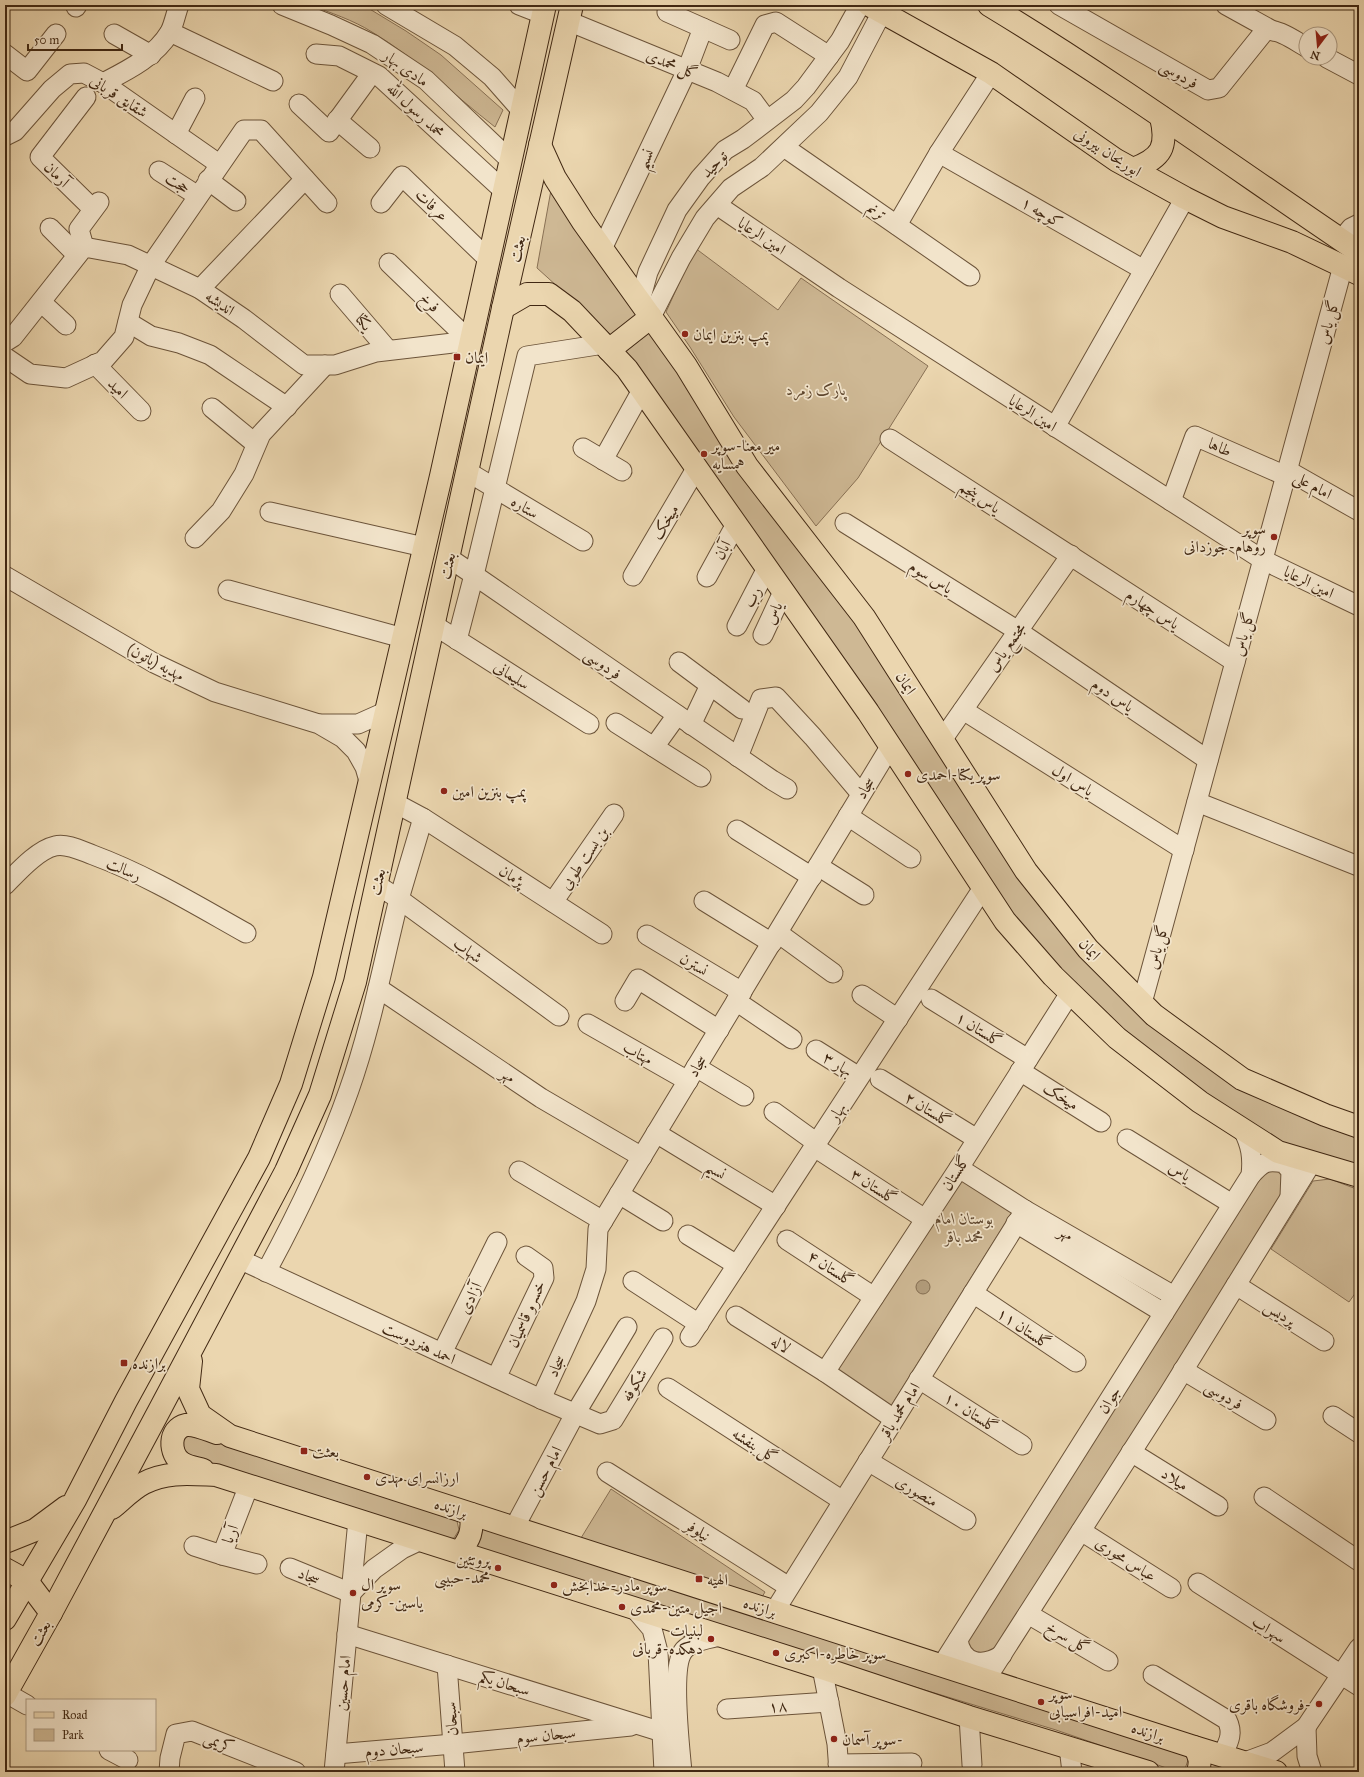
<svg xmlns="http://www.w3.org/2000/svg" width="1364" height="1777" font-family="'IM FELL Great Primer',Amiri,serif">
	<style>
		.green { fill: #ceb894; stroke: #887054 }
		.water { fill: #b19b7a; stroke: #846d51 }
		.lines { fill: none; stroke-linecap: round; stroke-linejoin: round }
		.minor-casing { stroke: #6c543a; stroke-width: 21 }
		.major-casing { stroke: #412813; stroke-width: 24 }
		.minor { stroke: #f2e4cb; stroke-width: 19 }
		.major { stroke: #ebd6af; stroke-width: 22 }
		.poi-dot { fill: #8f2418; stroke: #f2e4cb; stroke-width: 1.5 }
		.labels { text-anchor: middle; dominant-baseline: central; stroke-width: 3.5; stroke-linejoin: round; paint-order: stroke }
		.street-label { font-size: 16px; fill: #412813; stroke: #f2e4cb }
		.poi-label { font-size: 16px; fill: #412813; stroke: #f2e4cb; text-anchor: start }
		.park-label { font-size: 16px; font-style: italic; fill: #5d452d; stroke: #f2e4cb }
	</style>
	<rect width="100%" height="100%" fill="#ebd6af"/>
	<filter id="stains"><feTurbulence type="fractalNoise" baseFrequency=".005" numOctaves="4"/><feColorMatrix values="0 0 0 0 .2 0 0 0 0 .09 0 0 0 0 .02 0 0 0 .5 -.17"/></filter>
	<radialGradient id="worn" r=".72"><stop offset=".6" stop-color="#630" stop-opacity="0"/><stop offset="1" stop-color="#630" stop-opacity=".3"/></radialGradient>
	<g class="green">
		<path d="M310,5h51l7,3 38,23 35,24 62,55 -8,17c-41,-32 -78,-68 -123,-95 -19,-12 -41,-19 -62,-27z"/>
		<polygon points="551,190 638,314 611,335 537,268"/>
		<polygon points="695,248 778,310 801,278 928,366 858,478 816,526 734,417 690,347 666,312"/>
		<polygon points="651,331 863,626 1022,876 1135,1012 1242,1090 1359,1139 1359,1169 1283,1145 1198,1092 1109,1017 1013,920 625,352"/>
		<polygon points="1262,1169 1284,1169 1281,1196 1011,1629 997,1648 974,1657 965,1640"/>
		<polygon points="959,1175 1014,1209 891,1406 836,1372"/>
		<polygon points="1330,1179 1359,1190 1359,1288 1349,1302 1271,1249 1313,1181"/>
		<polygon points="195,1432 457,1521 459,1530 454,1538 445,1539 185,1458 182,1446 185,1435"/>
		<polygon points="611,1489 765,1592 762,1597 581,1538"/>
		<polygon points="479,1523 1000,1692 1189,1757 1184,1772 1178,1772 1056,1730 846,1666 475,1547"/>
	</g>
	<circle class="water" cx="923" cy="1287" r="7"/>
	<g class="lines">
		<g class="minor-casing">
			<g id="minor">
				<polyline points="282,5 331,25 372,44 426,80 510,160"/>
				<polyline points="386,5 455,46 492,77 521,110"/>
				<polyline points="519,5 542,14"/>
				<path d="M1059,5l149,85 11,-2 45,-56c12,-6 31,9 42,15"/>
				<polyline points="1226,5 1273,31"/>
				<polyline points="76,7 77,5"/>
				<polyline points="667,12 730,40"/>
				<polyline points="568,21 717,82 753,101 767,120"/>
				<polyline points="170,32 273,81"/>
				<polyline points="114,34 151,55"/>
				<polyline points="5,54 27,71 56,34"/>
				<polyline points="316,54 339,56 379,76 503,190"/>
				<polyline points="1327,58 1359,75"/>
				<path d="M103,83c25,-13 52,-26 67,-51 4,-8 6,-19 9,-27"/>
				<polyline points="733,90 765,25 776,22 829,56"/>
				<polyline points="86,97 40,157 93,209"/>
				<polyline points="299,104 329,132 372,73"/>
				<polyline points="337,120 370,148"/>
				<polyline points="176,134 195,98"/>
				<polyline points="5,136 15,131 52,89 70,74 84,73 103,83 219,164"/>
				<polyline points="784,147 970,276"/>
				<polyline points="939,153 1144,270"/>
				<polyline points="159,171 198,196"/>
				<polyline points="208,180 236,201"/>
				<polyline points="381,203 402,176 488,259"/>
				<polyline points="717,205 839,288 1263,560 1359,606"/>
				<polyline points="897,225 939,153 991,73"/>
				<polyline points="50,228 77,255"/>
				<polyline points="1341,240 1351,228 1359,224"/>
				<polyline points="84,247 79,229 99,202"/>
				<polyline points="602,249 687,70 703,28"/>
				<polyline points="389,263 470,341"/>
				<polyline points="200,289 305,179"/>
				<polyline points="340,294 388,350"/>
				<polyline points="640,301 648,272 677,210 700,178 725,150 743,139 794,100 806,87 840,41 860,5"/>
				<polyline points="41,302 66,325"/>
				<polyline points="651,317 681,258 705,218 731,188 762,167 819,113 848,77 882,12"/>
				<polyline points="128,322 151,336 179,343 210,355 287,407"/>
				<polyline points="5,342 13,337 84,247 128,255 200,289 244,319 304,365 335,365 376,352 470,341"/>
				<polyline points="5,357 30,374 66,378 103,361 124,337 132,305 151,265 244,130 261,130 327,203"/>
				<polyline points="95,364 141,411"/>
				<polyline points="212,408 256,444"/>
				<polyline points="1055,427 1185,198"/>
				<polyline points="890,439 1235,662"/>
				<polyline points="583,448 622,471"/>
				<polyline points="603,460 642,390"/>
				<polyline points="1287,470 1359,511"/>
				<polyline points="468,472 583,541"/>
				<polyline points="1171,501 1195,436 1286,476"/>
				<polyline points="270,512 424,547"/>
				<polyline points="845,523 1018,631 1208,760"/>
				<polyline points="195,538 221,511 244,474 261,434 325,365"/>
				<polyline points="449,558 474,575 527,356 604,344"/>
				<polyline points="5,576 154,663 215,692 319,724 343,738 356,751 365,767 369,781"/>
				<polyline points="633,576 697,467"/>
				<polyline points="707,577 736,524"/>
				<polyline points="228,590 403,638"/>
				<polyline points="434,625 589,724"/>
				<polyline points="737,626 767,568"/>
				<polyline points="763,635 783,592"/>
				<polyline points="457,640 474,575 772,780 787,789"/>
				<polyline points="679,662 742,709"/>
				<polyline points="963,710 1184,850"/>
				<polyline points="616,723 701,777"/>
				<polyline points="320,724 358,724 385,712"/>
				<polyline points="691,725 710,685"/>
				<polyline points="942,740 1071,555"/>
				<polyline points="654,747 677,715"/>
				<polyline points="738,757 761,699 776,697 813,737 861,794"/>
				<polyline points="1197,802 1358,866"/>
				<polyline points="395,803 423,818 602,934"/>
				<polyline points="848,816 911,858"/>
				<polyline points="737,830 812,877"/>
				<polyline points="818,866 864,895"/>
				<path d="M5,885c12,-12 32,-35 50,-39 12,-3 27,5 38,9 54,20 103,50 153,78"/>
				<polyline points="377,885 399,899 559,1016"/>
				<polyline points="704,901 772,943"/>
				<polyline points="553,902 614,814"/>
				<polyline points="778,933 833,973"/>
				<polyline points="647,935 742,992"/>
				<polyline points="378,988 541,1098 642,1157"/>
				<polyline points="862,995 898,1019"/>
				<polyline points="931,999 1028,1059"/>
				<polyline points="625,1001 638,979 719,1030"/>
				<polyline points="736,1001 792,1039"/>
				<polyline points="1142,1003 1343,266"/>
				<polyline points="588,1024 688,1081"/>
				<polyline points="816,1050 859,1077"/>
				<polyline points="696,1067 744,1096"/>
				<polyline points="1020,1071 1101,1122"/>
				<polyline points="880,1079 977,1139"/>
				<polyline points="774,1112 817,1143"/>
				<polyline points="656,1133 776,1206"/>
				<polyline points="1127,1139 1232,1204"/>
				<polyline points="822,1152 925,1219"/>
				<polyline points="959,1168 1025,1210 1174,1296"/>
				<polyline points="519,1171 603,1221"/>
				<path d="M1251,1175c12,-13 15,-15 33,-12l7,8 -1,26"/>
				<polyline points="619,1194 663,1221"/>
				<polyline points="1016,1223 1164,1313"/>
				<polyline points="688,1235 737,1265"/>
				<polyline points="787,1240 874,1297"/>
				<polyline points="239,1259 541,1399 600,1424 613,1420 663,1338"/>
				<path d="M266,1272c32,-59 61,-119 83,-182 22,-62 34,-127 50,-191 8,-27 16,-54 24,-81"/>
				<polyline points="633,1281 699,1324"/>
				<polyline points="1236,1285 1324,1341"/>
				<polyline points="973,1293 1076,1362"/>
				<polyline points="736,1316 825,1372 894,1419"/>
				<polyline points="690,1337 983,888"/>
				<polyline points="442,1353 497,1242"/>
				<polyline points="1183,1370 1266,1420"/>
				<polyline points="825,1372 959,1168 1070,993"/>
				<polyline points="496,1378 544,1278 543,1268 526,1256"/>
				<polyline points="919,1379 1022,1445"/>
				<polyline points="668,1388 843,1501"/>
				<polyline points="541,1399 586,1301 596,1269 598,1229 890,747"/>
				<polyline points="1333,1416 1359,1433"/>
				<polyline points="1131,1452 1218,1506"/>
				<polyline points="868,1461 966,1520"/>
				<polyline points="607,1472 789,1587"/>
				<polyline points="1264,1497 1359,1561"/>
				<polyline points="514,1528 575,1414 627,1327"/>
				<polyline points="1081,1531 1171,1588"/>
				<polyline points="194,1546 222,1555 249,1485"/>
				<polyline points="222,1555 257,1564"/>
				<polyline points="290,1568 351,1593"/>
				<polyline points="1198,1583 1359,1686"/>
				<polyline points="351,1593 374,1569 402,1549 421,1540"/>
				<polyline points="634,1608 652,1629 658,1652 664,1772"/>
				<polyline points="774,1612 1025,1210"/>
				<polyline points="1028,1614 1108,1661"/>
				<polyline points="347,1634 662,1732"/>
				<path d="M958,1640c4,25 25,27 44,15"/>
				<polyline points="447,1665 455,1772"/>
				<path d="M942,1665l309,-490c2,-17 0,-30 -8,-45"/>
				<polyline points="822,1668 837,1744 839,1772"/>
				<path d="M1153,1675l74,45c7,14 1,23 -5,36"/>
				<polyline points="986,1679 1168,1395 1312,1162"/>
				<polyline points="6,1693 27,1705"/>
				<polyline points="727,1709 829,1702"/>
				<polyline points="969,1717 972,1765"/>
				<polyline points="1306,1727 1307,1756 1312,1772"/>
				<polyline points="1069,1747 1072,1772"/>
				<polyline points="109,1750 128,1760"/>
				<polyline points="336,1754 453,1744 631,1726"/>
				<polyline points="1245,1762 1272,1752 1306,1727 1359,1648"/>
				<polyline points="838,1764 912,1763"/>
				<polyline points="169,1772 170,1758 176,1734 192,1731 296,1772"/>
				<polyline points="334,1772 358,1520"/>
				<path d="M682,1772c-2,-23 -12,-106 2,-122 8,-9 27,-12 37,-14"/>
			</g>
		</g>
		<g class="major-casing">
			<g id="major">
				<polyline points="869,5 991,73 1116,160 1185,198 1223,217 1292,242 1359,274"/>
				<path d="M989,5c127,77 247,164 370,247"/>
				<polyline points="540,145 555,178 583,222 686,366 747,466 864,617 1026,871 1088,949 1154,1015 1242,1079 1325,1115 1359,1127"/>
				<path d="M1133,169c29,-11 35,-22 28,-52"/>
				<polyline points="503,308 527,294 549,294 572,311 627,369 868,712 1005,921 1053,976 1117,1038 1200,1102 1278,1152 1359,1176"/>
				<polyline points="609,350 651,317"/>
				<polyline points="191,1361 188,1389 200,1415 230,1436 1194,1747 1276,1772"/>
				<path d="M203,1470c-6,-2 -15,-3 -21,-7 -13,-9 -14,-34 4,-38 9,-1 22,5 31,8"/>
				<path d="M112,1508c10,-8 20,-19 32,-25 23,-12 47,-9 72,-8l606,193 147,49 179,55"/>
				<polyline points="5,1542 35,1530 66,1507"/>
				<path d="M460,1552c10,-14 13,-20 11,-38"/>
				<polyline points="5,1569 27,1581 51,1613"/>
				<polyline points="5,1619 75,1500 126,1401 259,1158 291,1084 324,977 441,476 545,5"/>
				<polyline points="5,1695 51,1613 159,1411 286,1171 320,1095 355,982 503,308 572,5"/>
				<path d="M1194,1747c6,9 7,15 4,25"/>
			</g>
		</g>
		<use href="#minor" class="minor"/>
		<use href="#major" class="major"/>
	</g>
	<g class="poi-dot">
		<circle cx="685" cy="334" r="4"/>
		<rect x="453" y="353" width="8" height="8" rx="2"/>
		<circle cx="704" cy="454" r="4"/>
		<circle cx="1274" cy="537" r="4"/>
		<circle cx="908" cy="774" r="4"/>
		<circle cx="444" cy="791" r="4"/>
		<rect x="120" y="1359" width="8" height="8" rx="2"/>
		<rect x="300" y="1447" width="8" height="8" rx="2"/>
		<circle cx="367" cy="1477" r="4"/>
		<circle cx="498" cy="1568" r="4"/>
		<rect x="695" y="1575" width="8" height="8" rx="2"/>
		<circle cx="554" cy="1585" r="4"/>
		<circle cx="353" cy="1593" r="4"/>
		<circle cx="622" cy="1607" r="4"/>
		<circle cx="711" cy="1639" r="4"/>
		<circle cx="776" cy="1653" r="4"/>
		<circle cx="1041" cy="1702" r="4"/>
		<circle cx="1319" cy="1704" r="4"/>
		<circle cx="834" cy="1739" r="4"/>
	</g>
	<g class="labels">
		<g class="street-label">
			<text transform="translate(672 64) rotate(22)">گل محمدی</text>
			<text transform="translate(406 68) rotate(35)">مادی بهار</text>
			<text transform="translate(1179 74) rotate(30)">فردوسی</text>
			<text transform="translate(119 96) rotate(33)">شقایق قربانی</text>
			<text transform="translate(416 110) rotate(43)">محمد رسول الله</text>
			<text transform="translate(1108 152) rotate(33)">ابوریحان بیرونی</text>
			<text transform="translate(645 159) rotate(-65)">نسیم</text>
			<text transform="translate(714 164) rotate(-46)">توحید</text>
			<text transform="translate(57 174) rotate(45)">آرمان</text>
			<text transform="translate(178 183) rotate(34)">حجت</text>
			<text transform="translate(432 205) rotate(44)">عرفات</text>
			<text transform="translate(877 211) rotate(35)">ترنم</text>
			<text transform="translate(1042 212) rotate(30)">کوچه ۱</text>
			<text transform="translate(762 236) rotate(34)">امین الرعایا</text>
			<text transform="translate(517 249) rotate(-77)">بعثت</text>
			<text transform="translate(430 302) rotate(44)">فرخ</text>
			<text transform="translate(220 303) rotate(34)">اندیشه</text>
			<text transform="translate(364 322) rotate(49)">یکتا</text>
			<text transform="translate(1328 322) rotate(-75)">گل یاس</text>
			<text transform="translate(118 388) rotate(45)">امید</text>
			<text transform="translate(1033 413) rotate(33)">امین الرعایا</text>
			<text transform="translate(1220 447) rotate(24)">طاها</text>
			<text transform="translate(1313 485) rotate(29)">امام علی</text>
			<text transform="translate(980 497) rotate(33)">یاس پنجم</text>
			<text transform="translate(525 507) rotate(31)">ستاره</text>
			<text transform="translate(665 522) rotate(-59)">میخک</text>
			<text transform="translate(722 550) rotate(-61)">آبان</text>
			<text transform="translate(447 566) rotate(-77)">بعثت</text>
			<text transform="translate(931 577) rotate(32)">یاس سوم</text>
			<text transform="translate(1309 582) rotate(26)">امین الرعایا</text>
			<text transform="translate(752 597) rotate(-62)">رب</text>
			<text transform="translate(1153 609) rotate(33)">یاس چهارم</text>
			<text transform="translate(773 613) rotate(-65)">یاس</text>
			<text transform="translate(1243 634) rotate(-75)">گل یاس</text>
			<text transform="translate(1006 647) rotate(-55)">مجتمع یاس</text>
			<text transform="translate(156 662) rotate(28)">مهدیه (باتون)</text>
			<text transform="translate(603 664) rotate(35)">فردوسی</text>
			<text transform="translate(512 675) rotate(33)">سلیمانی</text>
			<text transform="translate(906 683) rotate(58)">ایمان</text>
			<text transform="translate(1113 695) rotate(34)">یاس دوم</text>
			<text transform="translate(1073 780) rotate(32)">یاس اول</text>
			<text transform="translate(865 788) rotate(-59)">سجاد</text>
			<text transform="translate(584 858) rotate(-55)">بن بست طوبی</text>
			<text transform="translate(124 869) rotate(24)">رسالت</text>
			<text transform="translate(512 876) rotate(33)">پژمان</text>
			<text transform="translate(377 882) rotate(-77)">بعثت</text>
			<text transform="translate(1157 947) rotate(-75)">گل یاس</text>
			<text transform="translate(1090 949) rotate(48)">ایمان</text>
			<text transform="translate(468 950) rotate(36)">شهاب</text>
			<text transform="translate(694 964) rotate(31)">نسترن</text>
			<text transform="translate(979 1029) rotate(32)">گلستان ۱</text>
			<text transform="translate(638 1053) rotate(29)">مهتاب</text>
			<text transform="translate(838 1064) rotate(32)">بهار ۳</text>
			<text transform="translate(697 1066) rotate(-59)">سجاد</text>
			<text transform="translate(508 1075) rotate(34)">مهر</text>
			<text transform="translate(1061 1096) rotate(32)">میخک</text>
			<text transform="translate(928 1109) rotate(32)">گلستان ۲</text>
			<text transform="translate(837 1112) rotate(-57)">بهار</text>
			<text transform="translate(716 1170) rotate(32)">نسیم</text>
			<text transform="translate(1180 1171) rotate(32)">یاس</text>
			<text transform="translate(955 1173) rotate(-57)">گلستان</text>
			<text transform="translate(874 1186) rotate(33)">گلستان ۳</text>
			<text transform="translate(1066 1233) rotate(30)">مهر</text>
			<text transform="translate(831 1268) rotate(33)">گلستان ۴</text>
			<text transform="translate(470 1298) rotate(-64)">آزادی</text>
			<text transform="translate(1280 1313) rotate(32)">پردیس</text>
			<text transform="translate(526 1314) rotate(-66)">خسرو قاسمیان</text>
			<text transform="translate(1024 1328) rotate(34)">گلستان ۱۱</text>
			<text transform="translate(419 1343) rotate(25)">احمد هنردوست</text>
			<text transform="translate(781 1344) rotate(32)">لاله</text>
			<text transform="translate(556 1366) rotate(-65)">سجاد</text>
			<text transform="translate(634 1385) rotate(-58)">شکوفه</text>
			<text transform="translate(1224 1395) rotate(31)">فردوسی</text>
			<text transform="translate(1109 1400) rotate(-58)">جوان</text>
			<text transform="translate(899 1411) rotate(-58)">امام محمد باقر</text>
			<text transform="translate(971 1412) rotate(33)">گلستان ۱۰</text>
			<text transform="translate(755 1445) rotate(33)">گل بنفشه</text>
			<text transform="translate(545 1471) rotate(-62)">امام حسن</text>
			<text transform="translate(1175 1479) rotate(32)">میلاد</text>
			<text transform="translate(917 1491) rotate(31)">منصوری</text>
			<text transform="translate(451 1508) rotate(18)">برازنده</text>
			<text transform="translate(698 1530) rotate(32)">نیلوفر</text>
			<text transform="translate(230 1534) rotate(-69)">آریا</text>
			<text transform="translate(1126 1559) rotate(33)">عباس محوری</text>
			<text transform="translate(309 1576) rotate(22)">سجاد</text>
			<text transform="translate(760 1607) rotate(18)">برازنده</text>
			<text transform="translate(1269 1629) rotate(33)">سهراب</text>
			<text transform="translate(40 1633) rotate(-61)">بعثت</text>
			<text transform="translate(1068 1637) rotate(31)">گل سرخ</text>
			<text transform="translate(343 1683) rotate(-85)">امام حسین</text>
			<text transform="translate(505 1683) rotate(17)">سبحان یکم</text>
			<text transform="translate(778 1706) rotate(-4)">۱۸</text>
			<text transform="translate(451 1719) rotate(-94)">سبحان</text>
			<text transform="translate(1148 1732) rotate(19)">برازنده</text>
			<text transform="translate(546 1735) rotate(-6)">سبحان سوم</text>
			<text transform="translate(219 1742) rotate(21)">کریمی</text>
			<text transform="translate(394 1749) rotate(-5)">سبحان دوم</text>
		</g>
		<g class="poi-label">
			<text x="693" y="334">پمپ بنزین ایمان</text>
			<text x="465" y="357">ایمان</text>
			<text x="712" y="445">میر معنا-سوپر<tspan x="712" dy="18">همسایه</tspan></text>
			<text x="1266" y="528" text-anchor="end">سوپر<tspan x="1266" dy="18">روهام-جوزدانی</tspan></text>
			<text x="916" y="774">سوپر یکتا-احمدی</text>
			<text x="452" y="791">پمپ بنزین امین</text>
			<text x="132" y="1363">برازنده</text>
			<text x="312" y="1451">بعثت</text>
			<text x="375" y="1477">ارزانسرای مهدی</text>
			<text x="490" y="1559" text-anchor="end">پروتئین<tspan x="490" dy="18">محمد-حبیبی</tspan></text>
			<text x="707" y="1579">الهیه</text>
			<text x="361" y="1584">سوپر ال<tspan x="361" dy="18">یاسین-کرمی</tspan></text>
			<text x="562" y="1585">سوپر مادر-خدابخش</text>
			<text x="630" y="1607">اجیل متین-محمدی</text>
			<text x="703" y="1630" text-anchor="end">لبنیات<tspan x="703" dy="18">دهکده-قربانی</tspan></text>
			<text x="784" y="1653">سوپر خاطره-اکبری</text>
			<text x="1049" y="1693">سوپر<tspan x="1049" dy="18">امید-افراسیابی</tspan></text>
			<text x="1311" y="1704" text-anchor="end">فروشگاه باقری-</text>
			<text x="842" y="1739">سوپر آسمان-</text>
		</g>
		<g class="park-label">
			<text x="816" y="389">پارک زمرد</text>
			<text x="964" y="1218">بوستان امام<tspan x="964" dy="18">محمد باقر</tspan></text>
		</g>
	</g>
	<rect width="1364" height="1777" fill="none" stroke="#ebd6af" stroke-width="20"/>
	<rect x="6" y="6" width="1352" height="1765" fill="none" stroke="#412813" stroke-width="2"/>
	<rect x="10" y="10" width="1344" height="1757" fill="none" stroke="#412813"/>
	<rect x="26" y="1699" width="130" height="52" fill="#f2e4cb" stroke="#ab9981"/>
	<rect x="34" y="1712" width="20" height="6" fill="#ebd6af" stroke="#ab9981"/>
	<text x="62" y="1719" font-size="12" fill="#412813">Road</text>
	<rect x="34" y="1729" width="20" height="12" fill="#ceb894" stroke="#ab9981"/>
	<text x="62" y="1739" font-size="12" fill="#412813">Park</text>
	<g transform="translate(1318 46) rotate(196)"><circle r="19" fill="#f2e4cb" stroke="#ab9981"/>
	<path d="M0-3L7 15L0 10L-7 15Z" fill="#8f2418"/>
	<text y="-6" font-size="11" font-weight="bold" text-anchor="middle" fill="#412813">N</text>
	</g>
	<path d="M28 44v6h94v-6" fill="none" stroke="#412813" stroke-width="2"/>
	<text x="34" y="44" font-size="12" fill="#412813" stroke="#f2e4cb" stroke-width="3" paint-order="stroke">50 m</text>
	<rect width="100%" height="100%" filter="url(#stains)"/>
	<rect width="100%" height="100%" fill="url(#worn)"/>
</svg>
